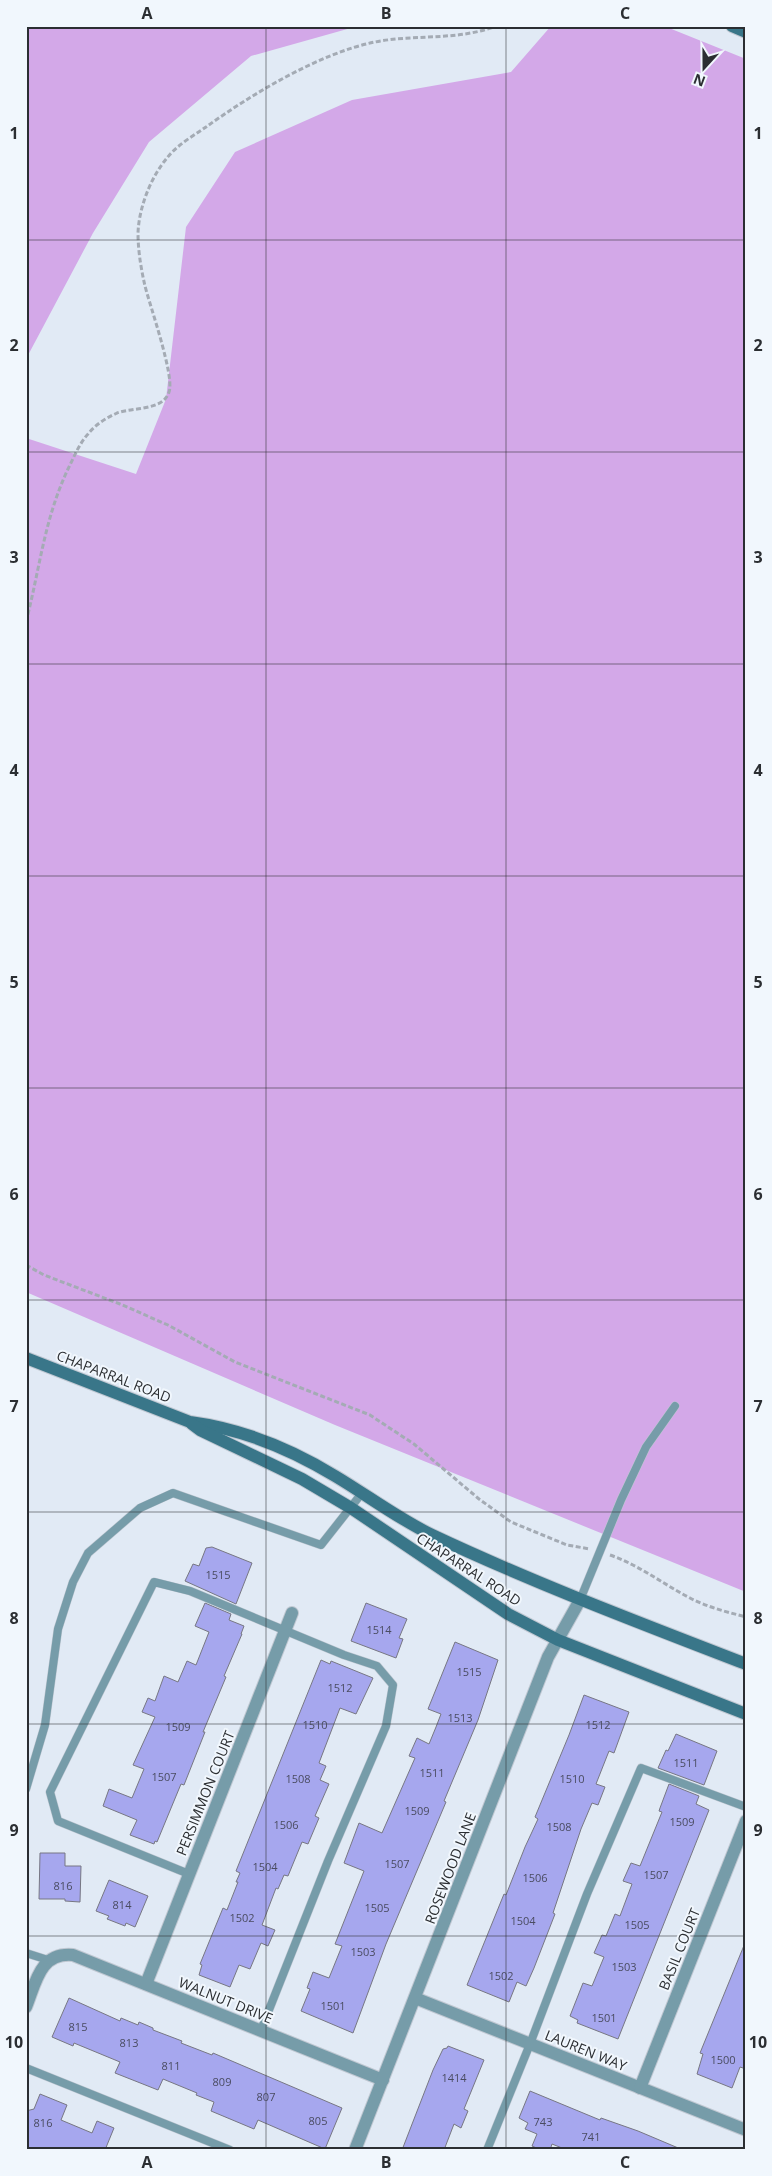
<svg xmlns="http://www.w3.org/2000/svg" width="772" height="2176" font-family="'Open Sans',sans-serif">
	<style>
		.green { fill: #d3a8e8 }
		.building { fill: #a6a7ee; stroke: #777783 }
		.lines { fill: none; stroke-linecap: round; stroke-linejoin: round }
		.lane-casing { stroke: #c0c8d2; stroke-width: 9 }
		.street-casing { stroke: #c0c8d2; stroke-width: 14 }
		.secondary-casing { stroke: #c0c8d2; stroke-width: 14 }
		.path { stroke: #a4abb4; stroke-width: 3; stroke-dasharray: 5 2.5; stroke-linecap: butt }
		.lane { stroke: #769ca9; stroke-width: 8 }
		.street { stroke: #769ca9; stroke-width: 12 }
		.secondary { stroke: #397689; stroke-width: 12 }
		.grid { fill: none; stroke: #2b2e32; stroke-width: 1; stroke-opacity: 0.55 }
		.labels { text-anchor: middle; dominant-baseline: central; stroke-width: 4; stroke-linejoin: round; paint-order: stroke }
		.number-label { font-size: 11px; fill: #4a4c61 }
		.street-label { font-size: 14px; fill: #2b2e32; stroke: #f1f7fd }
		.neatline { fill: none; stroke: #2b2e32; stroke-width: 2 }
		.grid-label { font-size: 16px; text-anchor: middle; font-weight: bold; fill: #2b2e32 }
	</style>
	<rect width="100%" height="100%" fill="#e1eaf5"/>
	<g class="green">
		<polygon points="26,26 358,26 251,56 149,142 93,233 26,359"/>
		<polygon points="551,26 664,26 746,59 746,1592 335,1425 26,1292 26,438 136,474 166,399 186,227 235,152 352,100 511,72"/>
	</g>
	<g class="building">
		<polygon points="212,1547 252,1563 236,1604 185,1581 193,1564 199,1566 206,1548"/>
		<polygon points="205,1603 231,1614 229,1620 244,1626 241,1634 242,1634 224,1676 226,1677 203,1732 205,1732 184,1785 181,1784 157,1842 155,1841 154,1844 130,1835 137,1820 103,1806 109,1789 132,1798 144,1769 133,1765 155,1717 142,1712 148,1698 155,1701 164,1676 178,1682 187,1661 196,1665 209,1632 195,1626"/>
		<polygon points="366,1603 407,1619 399,1638 403,1639 396,1658 351,1641"/>
		<polygon points="455,1642 498,1660 478,1720 444,1801 446,1802 386,1944 353,2033 301,2011 310,1989 307,1988 313,1972 329,1978 342,1946 335,1944 364,1871 344,1863 359,1823 382,1833 415,1758 409,1756 417,1738 429,1744 436,1727 441,1714 428,1709"/>
		<polygon points="321,1660 330,1664 331,1661 373,1678 356,1714 340,1708 319,1763 326,1766 320,1780 329,1784 315,1816 319,1818 308,1844 302,1842 288,1876 284,1875 278,1889 276,1888 262,1925 275,1930 268,1946 261,1943 250,1969 239,1965 230,1987 199,1975 202,1965 200,1964 223,1908 227,1910 238,1882 236,1882 240,1873 236,1871"/>
		<polygon points="584,1695 629,1712 614,1753 609,1751 596,1784 605,1787 598,1805 592,1803 581,1829 553,1913 555,1914 534,1968 526,1986 517,1982 509,2002 467,1985 504,1894 506,1895 525,1847 538,1819 535,1817 569,1735"/>
		<polygon points="676,1734 717,1751 704,1785 658,1768 666,1750 668,1751"/>
		<polygon points="669,1784 699,1796 696,1804 709,1810 618,2039 577,2023 578,2020 570,2016 583,1983 592,1986 604,1957 594,1953 602,1935 606,1936 615,1914 620,1916 632,1884 623,1881 631,1863 640,1866 662,1812 659,1811 660,1808"/>
		<polygon points="40,1853 65,1853 65,1866 81,1866 80,1902 65,1901 65,1899 39,1899"/>
		<polygon points="109,1880 148,1896 135,1927 126,1923 125,1926 107,1919 109,1916 96,1911"/>
		<polygon points="745,1943 746,2069 740,2067 732,2088 697,2074 703,2054 700,2053"/>
		<polygon points="69,1998 120,2021 121,2018 138,2025 139,2022 153,2028 153,2030 182,2041 181,2043 212,2055 213,2053 342,2108 325,2149 258,2120 254,2129 211,2111 214,2102 196,2095 197,2093 163,2079 158,2090 115,2073 120,2062 74,2043 73,2046 52,2037"/>
		<polygon points="448,2046 484,2060 464,2109 468,2111 461,2128 454,2124 444,2150 402,2150 433,2070 443,2049 447,2048"/>
		<polygon points="530,2091 600,2120 601,2118 638,2131 683,2150 567,2150 552,2144 550,2150 541,2150 532,2146 537,2134 525,2129 528,2123 519,2118"/>
		<polygon points="40,2094 67,2105 61,2120 92,2133 97,2121 114,2128 105,2150 26,2150 26,2111 34,2109"/>
	</g>
	<g class="lines">
		<g class="lane-casing">
			<g id="lane">
				<polyline points="580,1600 621,1500 646,1447 675,1406"/>
				<polyline points="26,1789 45,1725 58,1629 73,1582 88,1553 140,1508 173,1493 321,1545 362,1493"/>
				<polyline points="189,1874 58,1821 50,1792 154,1582 190,1591 344,1655 377,1666 393,1685 386,1726 328,1861 261,2030"/>
				<polyline points="26,1953 48,1960"/>
				<polyline points="26,2068 230,2150"/>
				<polyline points="487,2150 530,2044 587,1894 641,1768 746,1807"/>
			</g>
		</g>
		<g class="street-casing">
			<g id="street">
				<polyline points="146,1984 292,1613"/>
				<polyline points="415,1998 746,2130"/>
				<path d="M26,2007c10,-25 14,-55 47,-52l310,125"/>
				<polyline points="640,2088 746,1821"/>
				<polyline points="355,2150 548,1657 580,1600"/>
			</g>
		</g>
		<g class="secondary-casing">
			<g id="secondary">
				<polyline points="732,26 746,32"/>
				<path d="M26,1358l164,64c52,7 101,27 145,54 32,19 62,42 97,59 102,48 208,88 314,129"/>
				<polyline points="192,1424 200,1430 302,1479 351,1508 508,1614 558,1640 746,1714"/>
			</g>
		</g>
		<g class="path">
			<path d="M26,622c14,-54 18,-102 42,-153 6,-12 11,-25 20,-35 7,-9 18,-16 29,-21 16,-6 46,-2 52,-21 6,-15 -19,-86 -24,-106 -4,-17 -7,-36 -7,-53 1,-26 13,-56 29,-75 10,-13 26,-22 39,-31 46,-33 114,-74 169,-85 40,-8 83,-1 121,-16"/>
			<polyline points="26,1265 44,1275 120,1304 168,1325 235,1362 370,1415 414,1444 479,1499 511,1522 567,1545 590,1549"/>
			<path d="M610,1555c29,10 53,29 80,43 17,9 37,14 56,19"/>
		</g>
		<use href="#lane" class="lane"/>
		<use href="#street" class="street"/>
		<use href="#secondary" class="secondary"/>
	</g>
	<path class="grid" d="M266,26v2124M506,26v2124M26,240h720M26,452h720M26,664h720M26,876h720M26,1088h720M26,1300h720M26,1512h720M26,1724h720M26,1936h720"/>
	<g class="labels">
		<g class="number-label">
			<text x="218" y="1574">1515</text>
			<text x="379" y="1629">1514</text>
			<text x="469" y="1671">1515</text>
			<text x="340" y="1687">1512</text>
			<text x="460" y="1717">1513</text>
			<text x="315" y="1724">1510</text>
			<text x="598" y="1724">1512</text>
			<text x="178" y="1726">1509</text>
			<text x="686" y="1762">1511</text>
			<text x="432" y="1772">1511</text>
			<text x="164" y="1776">1507</text>
			<text x="298" y="1778">1508</text>
			<text x="572" y="1778">1510</text>
			<text x="417" y="1810">1509</text>
			<text x="682" y="1821">1509</text>
			<text x="286" y="1824">1506</text>
			<text x="559" y="1826">1508</text>
			<text x="397" y="1863">1507</text>
			<text x="265" y="1866">1504</text>
			<text x="656" y="1874">1507</text>
			<text x="535" y="1877">1506</text>
			<text x="63" y="1885">816</text>
			<text x="122" y="1904">814</text>
			<text x="377" y="1907">1505</text>
			<text x="242" y="1917">1502</text>
			<text x="523" y="1920">1504</text>
			<text x="637" y="1924">1505</text>
			<text x="363" y="1951">1503</text>
			<text x="624" y="1966">1503</text>
			<text x="501" y="1975">1502</text>
			<text x="333" y="2005">1501</text>
			<text x="604" y="2017">1501</text>
			<text x="78" y="2026">815</text>
			<text x="129" y="2042">813</text>
			<text x="723" y="2059">1500</text>
			<text x="171" y="2065">811</text>
			<text x="454" y="2077">1414</text>
			<text x="222" y="2081">809</text>
			<text x="266" y="2096">807</text>
			<text x="318" y="2120">805</text>
			<text x="543" y="2121">743</text>
			<text x="43" y="2122">816</text>
			<text x="591" y="2136">741</text>
		</g>
		<g class="street-label">
			<text transform="translate(114 1376) rotate(21)">CHAPARRAL ROAD</text>
			<text transform="translate(469 1569) rotate(33)">CHAPARRAL ROAD</text>
			<text transform="translate(205 1793) rotate(-68)">PERSIMMON COURT</text>
			<text transform="translate(450 1868) rotate(-69)">ROSEWOOD LANE</text>
			<text transform="translate(679 1949) rotate(-68)">BASIL COURT</text>
			<text transform="translate(226 2000) rotate(22)">WALNUT DRIVE</text>
			<text transform="translate(586 2050) rotate(22)">LAUREN WAY</text>
		</g>
	</g>
	<rect width="772" height="2176" fill="none" stroke="#f1f7fd" stroke-width="55"/>
	<g transform="translate(704 68) rotate(201)" stroke="#f1f7fd" stroke-width="4" paint-order="stroke">
	<path d="M0-4L9 19L0 12L-9 19Z" fill="#2b2e32"/>
	<text y="-8" font-size="14" font-weight="bold" text-anchor="middle" fill="#2b2e32">N</text>
	</g>
	<rect x="28" y="28" width="716" height="2120" class="neatline"/>
	<g class="grid-label">
		<text x="147" y="19">A</text>
		<text x="386" y="19">B</text>
		<text x="625" y="19">C</text>
		<text x="14" y="139">1</text>
		<text x="758" y="139">1</text>
		<text x="14" y="351">2</text>
		<text x="758" y="351">2</text>
		<text x="14" y="563">3</text>
		<text x="758" y="563">3</text>
		<text x="14" y="776">4</text>
		<text x="758" y="776">4</text>
		<text x="14" y="988">5</text>
		<text x="758" y="988">5</text>
		<text x="14" y="1200">6</text>
		<text x="758" y="1200">6</text>
		<text x="14" y="1412">7</text>
		<text x="758" y="1412">7</text>
		<text x="14" y="1624">8</text>
		<text x="758" y="1624">8</text>
		<text x="14" y="1836">9</text>
		<text x="758" y="1836">9</text>
		<text x="14" y="2048">10</text>
		<text x="758" y="2048">10</text>
		<text x="147" y="2168">A</text>
		<text x="386" y="2168">B</text>
		<text x="625" y="2168">C</text>
	</g>
</svg>
